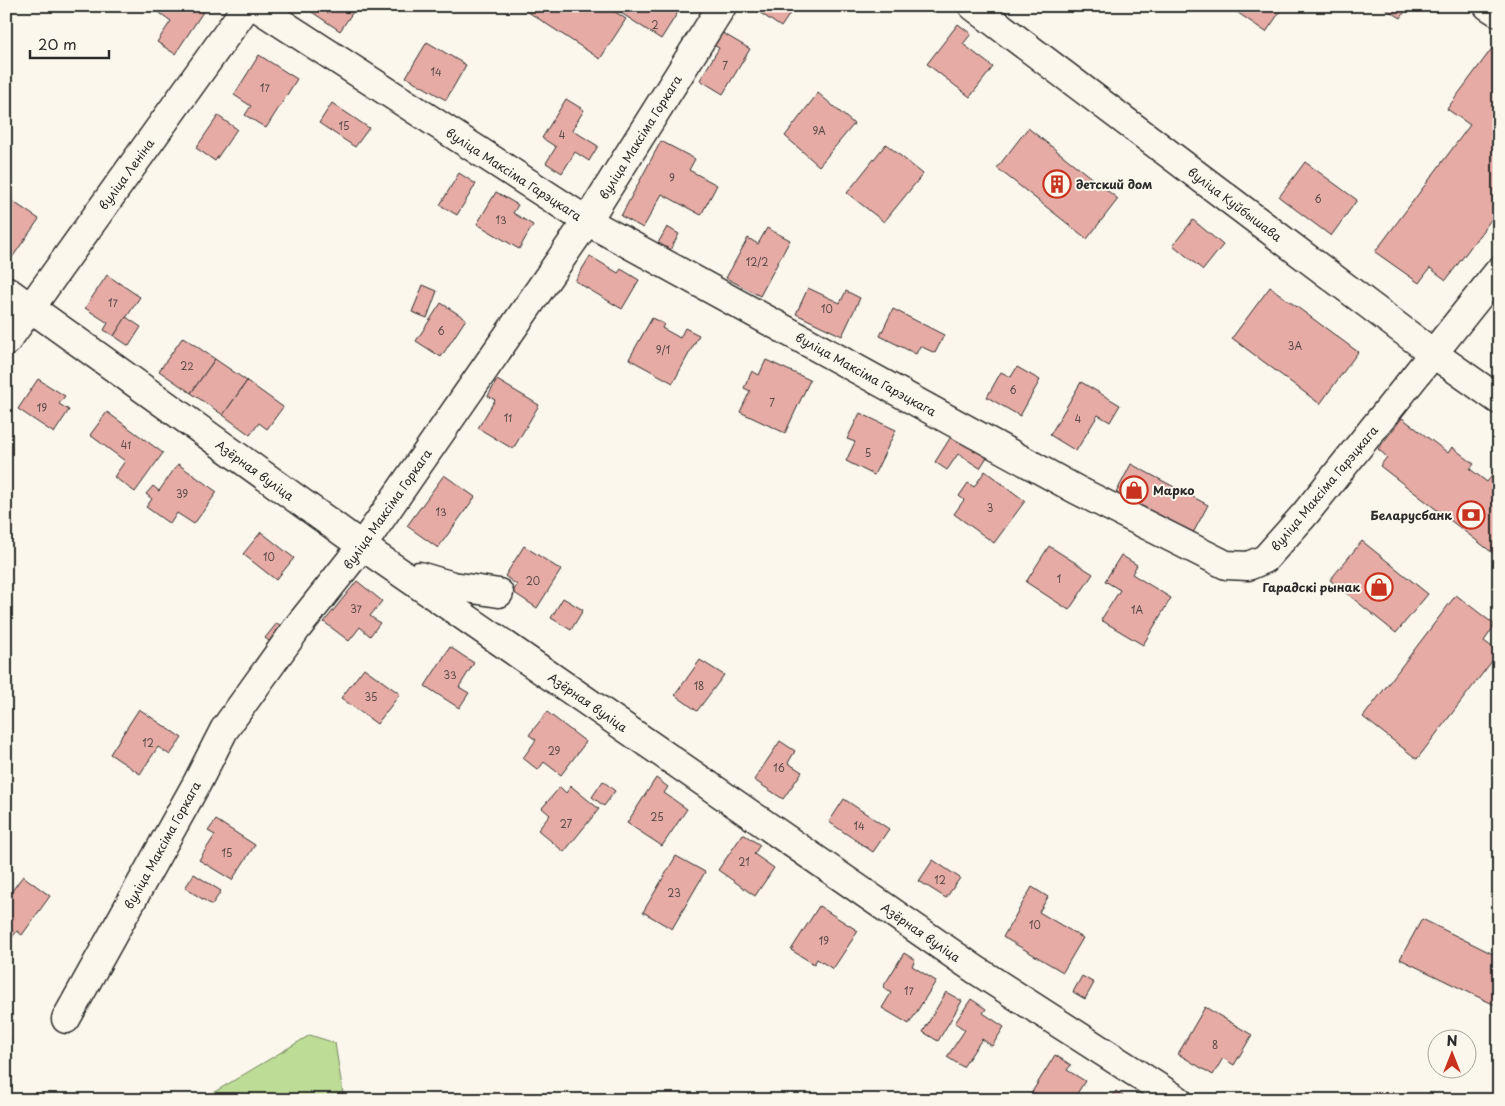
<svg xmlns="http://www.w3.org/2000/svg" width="1505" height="1106" font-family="'Playpen Sans',sans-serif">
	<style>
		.green { fill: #bddd96; stroke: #748460 }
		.water { fill: #8cdce9; stroke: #65959d }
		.building { fill: #e6aba5; stroke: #2b2b2b }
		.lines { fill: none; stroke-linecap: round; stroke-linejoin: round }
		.minor-casing { stroke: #2b2b2b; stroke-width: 31 }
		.minor { stroke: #fbf7ec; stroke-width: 28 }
		.labels { text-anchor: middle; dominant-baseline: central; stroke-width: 4; stroke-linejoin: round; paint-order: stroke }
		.number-label { font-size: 10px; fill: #5a4b4a }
		.street-label { font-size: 12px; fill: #2b2b2b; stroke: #fbf7ec }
		.poi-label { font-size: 12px; font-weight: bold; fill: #2b2b2b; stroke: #fbf7ec; text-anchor: start }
	</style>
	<rect width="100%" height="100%" fill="#fbf7ec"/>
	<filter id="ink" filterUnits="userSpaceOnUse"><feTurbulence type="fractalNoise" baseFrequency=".02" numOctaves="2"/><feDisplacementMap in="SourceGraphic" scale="10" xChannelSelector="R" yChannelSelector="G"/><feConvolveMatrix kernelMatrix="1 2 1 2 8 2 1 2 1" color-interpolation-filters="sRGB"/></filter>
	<g filter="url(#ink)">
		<polygon class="green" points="310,1035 335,1043 344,1100 201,1100"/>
		<polygon class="water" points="6,1037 11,1037 9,1087 6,1086"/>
		<g class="building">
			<polygon points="150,6 194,6 203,12 175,54 157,42 171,21"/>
			<polygon points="303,6 357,6 340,31"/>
			<polygon points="519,6 595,6 599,9 602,6 606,6 626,19 600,59"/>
			<polygon points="621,6 676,6 680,9 661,39 618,11"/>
			<polygon points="750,6 795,6 781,27"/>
			<polygon points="1228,6 1284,6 1266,32"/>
			<polygon points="1385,6 1408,6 1401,18 1384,8"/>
			<polygon points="958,24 971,34 963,44 993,67 970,97 927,64"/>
			<polygon points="721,32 750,49 723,94 700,80 719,48 713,45"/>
			<polygon points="427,42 466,65 446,100 406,77"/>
			<polygon points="1493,47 1499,52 1499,209 1446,280 1430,268 1419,283 1375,252 1470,125 1447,109"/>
			<polygon points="259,55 297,79 266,128 245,115 251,106 234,95"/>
			<polygon points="818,93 854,124 819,166 785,136"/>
			<polygon points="566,99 584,110 572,130 598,146 589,161 575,152 562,173 546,163 556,147 542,138"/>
			<polygon points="332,103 369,128 355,147 319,123"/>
			<polygon points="218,116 237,129 215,161 196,148"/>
			<polygon points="1028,128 1118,199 1087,239 997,168"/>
			<polygon points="661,141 695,159 689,170 717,185 701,215 662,194 643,228 621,216"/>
			<polygon points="886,144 923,174 884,222 847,193"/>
			<polygon points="1305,162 1357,200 1331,236 1279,197"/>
			<polygon points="459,173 476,184 457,215 440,205"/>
			<polygon points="496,192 518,205 513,213 533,225 519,249 477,224"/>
			<polygon points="6,197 39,219 9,262 6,259"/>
			<polygon points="1193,220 1223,245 1203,270 1173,245"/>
			<polygon points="667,227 679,234 669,252 657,245"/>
			<polygon points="767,228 790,240 760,296 726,278 748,238 758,244"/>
			<polygon points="590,256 618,273 621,269 639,280 622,309 575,281"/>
			<polygon points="107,275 140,297 114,336 104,330 108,323 85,308"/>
			<polygon points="423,285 437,291 427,318 412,312"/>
			<polygon points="1270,287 1358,352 1320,404 1232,338"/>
			<polygon points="808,288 840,303 846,291 860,298 842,336 796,314"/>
			<polygon points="441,303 466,319 441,357 416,341"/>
			<polygon points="893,309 944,335 935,353 920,346 916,354 880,336"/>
			<polygon points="126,317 141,327 129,346 114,336"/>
			<polygon points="652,318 664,324 662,328 680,338 685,328 699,335 673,383 629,359"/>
			<polygon points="183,337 215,359 191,393 159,371"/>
			<polygon points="215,359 247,381 223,415 191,393"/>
			<polygon points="766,360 810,380 785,433 740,412 750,391 744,388 752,371 759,375"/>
			<polygon points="1017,367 1040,380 1020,416 987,397 1001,372 1011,377"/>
			<polygon points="38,379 65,396 59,404 69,410 54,433 18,409"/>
			<polygon points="497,380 539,405 513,449 478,428 495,400 488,396"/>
			<polygon points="247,381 283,407 267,429 259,423 250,435 223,415"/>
			<polygon points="1081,382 1120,405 1110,422 1098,415 1076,451 1050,435"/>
			<polygon points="107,412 163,453 135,492 114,477 125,461 90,435"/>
			<polygon points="860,413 896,430 874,475 846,461 855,442 847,439"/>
			<polygon points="1402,418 1448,453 1452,447 1474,464 1470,469 1487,482 1499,467 1499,549 1494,554 1380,466 1387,457 1378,449"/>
			<polygon points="952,435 987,457 980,468 958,454 947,470 935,462"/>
			<polygon points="178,464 217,492 194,524 177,513 170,524 146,507 152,499 146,494 153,486 159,491"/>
			<polygon points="1131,464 1208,505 1193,533 1116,493"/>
			<polygon points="985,471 1025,501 994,543 954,514 964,500 959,496 968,483 974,487"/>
			<polygon points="444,475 475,497 438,548 407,526"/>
			<polygon points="261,532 294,558 276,580 243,554"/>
			<polygon points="1362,541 1428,594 1396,633 1330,580"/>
			<polygon points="524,546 561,570 537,608 513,592 517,585 505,576"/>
			<polygon points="1049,546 1093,574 1069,610 1026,582"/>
			<polygon points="1121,555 1137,565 1132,574 1171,598 1143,645 1101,620 1120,590 1105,581"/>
			<polygon points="357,581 382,601 370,616 380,623 370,636 360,627 349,641 324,622"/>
			<polygon points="1456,595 1495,625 1484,641 1499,652 1417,759 1363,717"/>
			<polygon points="563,598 583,610 571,630 551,618"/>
			<polygon points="277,623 285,629 273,644 265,638"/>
			<polygon points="450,647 474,663 459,687 469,693 459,708 425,686"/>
			<polygon points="700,660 724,675 697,711 675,695"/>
			<polygon points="364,668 400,694 377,724 341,698"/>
			<polygon points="139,709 182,738 170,755 158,747 140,774 110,754"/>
			<polygon points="547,712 586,742 561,775 544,762 538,770 523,758 536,740 529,735"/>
			<polygon points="780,741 795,751 788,763 802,772 783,799 754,780"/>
			<polygon points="656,778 668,787 664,793 687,809 662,846 627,823"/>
			<polygon points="603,781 615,791 604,806 592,797"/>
			<polygon points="571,786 599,809 564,852 538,830 550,815 542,808 560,787 566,793"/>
			<polygon points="844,799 889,829 873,852 829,822"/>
			<polygon points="216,820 255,845 232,880 199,860 215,835 208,831"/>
			<polygon points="743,834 760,845 754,854 774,868 755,896 718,870"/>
			<polygon points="676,856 705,872 672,929 643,912"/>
			<polygon points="933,860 960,878 946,898 919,881"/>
			<polygon points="194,874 221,891 212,905 185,888"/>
			<polygon points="23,876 50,896 22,935 17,931 6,945 6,899"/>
			<polygon points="1032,887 1048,897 1039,912 1083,938 1063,972 1003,937"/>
			<polygon points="819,906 858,931 833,969 817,959 814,964 791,950"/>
			<polygon points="1422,919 1499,957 1499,1007 1400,959"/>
			<polygon points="904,953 915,960 912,966 936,981 909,1024 882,1008 891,993 883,987"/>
			<polygon points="1082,976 1094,983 1085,999 1073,992"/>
			<polygon points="946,992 962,1001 938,1041 923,1032"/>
			<polygon points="971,999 986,1009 983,1013 1004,1027 992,1046 982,1039 963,1067 947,1057 965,1030 955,1023"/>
			<polygon points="1205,1007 1252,1035 1234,1065 1223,1058 1213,1075 1178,1054"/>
			<polygon points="1055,1055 1071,1065 1067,1070 1085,1081 1073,1100 1064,1100 1058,1096 1056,1100 1045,1100 1032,1092"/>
			<polygon points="1116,1091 1129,1100 1109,1100"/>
		</g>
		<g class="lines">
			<g class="minor-casing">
				<g id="minor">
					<polyline points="255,6 587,221 1077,490 1226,565 1248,566 1265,559 1305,514 1499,271"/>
					<polyline points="973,6 1434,354 1499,400"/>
					<polyline points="1488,6 1499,13"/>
					<polyline points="6,290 362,546 976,970 1178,1100"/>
					<polyline points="6,342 247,6"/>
					<polyline points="419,576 453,586 499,593"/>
					<polyline points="66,1019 197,783 224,730 297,628 362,546 587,221 722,6"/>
				</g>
			</g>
			<use href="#minor" class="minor"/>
		</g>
	</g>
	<defs>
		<g id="building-ring" transform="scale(1.4375)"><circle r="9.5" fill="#fbf7ec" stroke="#c8321e" stroke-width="1.5"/><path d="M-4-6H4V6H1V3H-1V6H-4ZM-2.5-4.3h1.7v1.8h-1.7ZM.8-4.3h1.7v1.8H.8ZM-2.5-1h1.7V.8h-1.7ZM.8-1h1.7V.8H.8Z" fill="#c8321e"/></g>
		<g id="shop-ring" transform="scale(1.4375)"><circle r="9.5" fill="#fbf7ec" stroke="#c8321e" stroke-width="1.5"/><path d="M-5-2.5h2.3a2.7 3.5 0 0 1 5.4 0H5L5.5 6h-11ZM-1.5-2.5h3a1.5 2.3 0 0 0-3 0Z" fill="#c8321e"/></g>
		<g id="bank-ring" transform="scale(1.4375)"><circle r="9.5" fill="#fbf7ec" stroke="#c8321e" stroke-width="1.5"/><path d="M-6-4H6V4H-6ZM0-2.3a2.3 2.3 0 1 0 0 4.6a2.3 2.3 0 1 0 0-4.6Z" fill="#c8321e"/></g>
	</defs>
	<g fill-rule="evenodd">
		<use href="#building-ring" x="1057" y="184"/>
		<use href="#shop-ring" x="1134" y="490"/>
		<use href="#bank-ring" x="1471" y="515"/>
		<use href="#shop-ring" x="1379" y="587"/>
	</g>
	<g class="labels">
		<g class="number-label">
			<text x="655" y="24">2</text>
			<text x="725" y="65">7</text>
			<text x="436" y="71">14</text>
			<text x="265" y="87">17</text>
			<text x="344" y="125">15</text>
			<text x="819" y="130">9А</text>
			<text x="562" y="134">4</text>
			<text x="672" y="177">9</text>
			<text x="1318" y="198">6</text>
			<text x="501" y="219">13</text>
			<text x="757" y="261">12/2</text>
			<text x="113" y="302">17</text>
			<text x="827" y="308">10</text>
			<text x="441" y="330">6</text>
			<text x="1295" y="345">3А</text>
			<text x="663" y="349">9/1</text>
			<text x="187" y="365">22</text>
			<text x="1013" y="389">6</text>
			<text x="772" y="402">7</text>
			<text x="42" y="407">19</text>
			<text x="508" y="417">11</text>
			<text x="1078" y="418">4</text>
			<text x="126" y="444">41</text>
			<text x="868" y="452">5</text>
			<text x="182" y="493">39</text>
			<text x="990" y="507">3</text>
			<text x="441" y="511">13</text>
			<text x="269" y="556">10</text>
			<text x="1059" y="578">1</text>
			<text x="533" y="580">20</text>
			<text x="356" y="608">37</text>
			<text x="1137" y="609">1А</text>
			<text x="450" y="674">33</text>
			<text x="699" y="685">18</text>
			<text x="371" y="696">35</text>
			<text x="148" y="742">12</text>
			<text x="554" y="750">29</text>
			<text x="779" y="767">16</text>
			<text x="657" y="816">25</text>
			<text x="566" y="823">27</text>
			<text x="859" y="825">14</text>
			<text x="227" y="852">15</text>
			<text x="744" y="861">21</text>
			<text x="940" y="879">12</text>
			<text x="674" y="892">23</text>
			<text x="1035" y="924">10</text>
			<text x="824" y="940">19</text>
			<text x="909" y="990">17</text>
			<text x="1215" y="1044">8</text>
		</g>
		<g class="street-label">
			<text transform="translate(640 137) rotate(-58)">вуліца Максіма Горкага</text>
			<text transform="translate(126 174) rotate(-54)">вуліца Леніна</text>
			<text transform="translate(514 174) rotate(33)">вуліца Максіма Гарэцкага</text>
			<text transform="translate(1235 204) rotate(37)">вуліца Куйбышава</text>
			<text transform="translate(866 374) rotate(29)">вуліца Максіма Гарэцкага</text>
			<text transform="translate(255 470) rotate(36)">Азёрная вуліца</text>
			<text transform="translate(1324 488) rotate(-50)">вуліца Максіма Гарэцкага</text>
			<text transform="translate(387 509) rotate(-55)">вуліца Максіма Горкага</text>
			<text transform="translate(588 702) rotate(35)">Азёрная вуліца</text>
			<text transform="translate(162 845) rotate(-61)">вуліца Максіма Горкага</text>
			<text transform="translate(921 932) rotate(35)">Азёрная вуліца</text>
		</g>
		<g class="poi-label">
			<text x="1076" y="184">детский дом</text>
			<text x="1153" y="490">Марко</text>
			<text x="1452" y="515" text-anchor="end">Беларусбанк</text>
			<text x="1360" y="587" text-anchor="end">Гарадскі рынак</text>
		</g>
	</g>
	<rect width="1505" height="1106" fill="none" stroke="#fbf7ec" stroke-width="25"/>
	<rect x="12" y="12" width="1480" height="1081" fill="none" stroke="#2b2b2b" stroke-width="2" filter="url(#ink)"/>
	<g transform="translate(1452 1054)"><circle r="24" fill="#fbf7ec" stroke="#a8a59f"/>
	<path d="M0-4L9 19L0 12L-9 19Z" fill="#c8321e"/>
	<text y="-8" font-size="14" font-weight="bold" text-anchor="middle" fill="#2b2b2b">N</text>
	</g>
	<path d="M30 50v8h79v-8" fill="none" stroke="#2b2b2b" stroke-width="2.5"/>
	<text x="38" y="50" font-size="15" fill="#2b2b2b" stroke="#fbf7ec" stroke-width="4" paint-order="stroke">20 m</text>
</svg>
